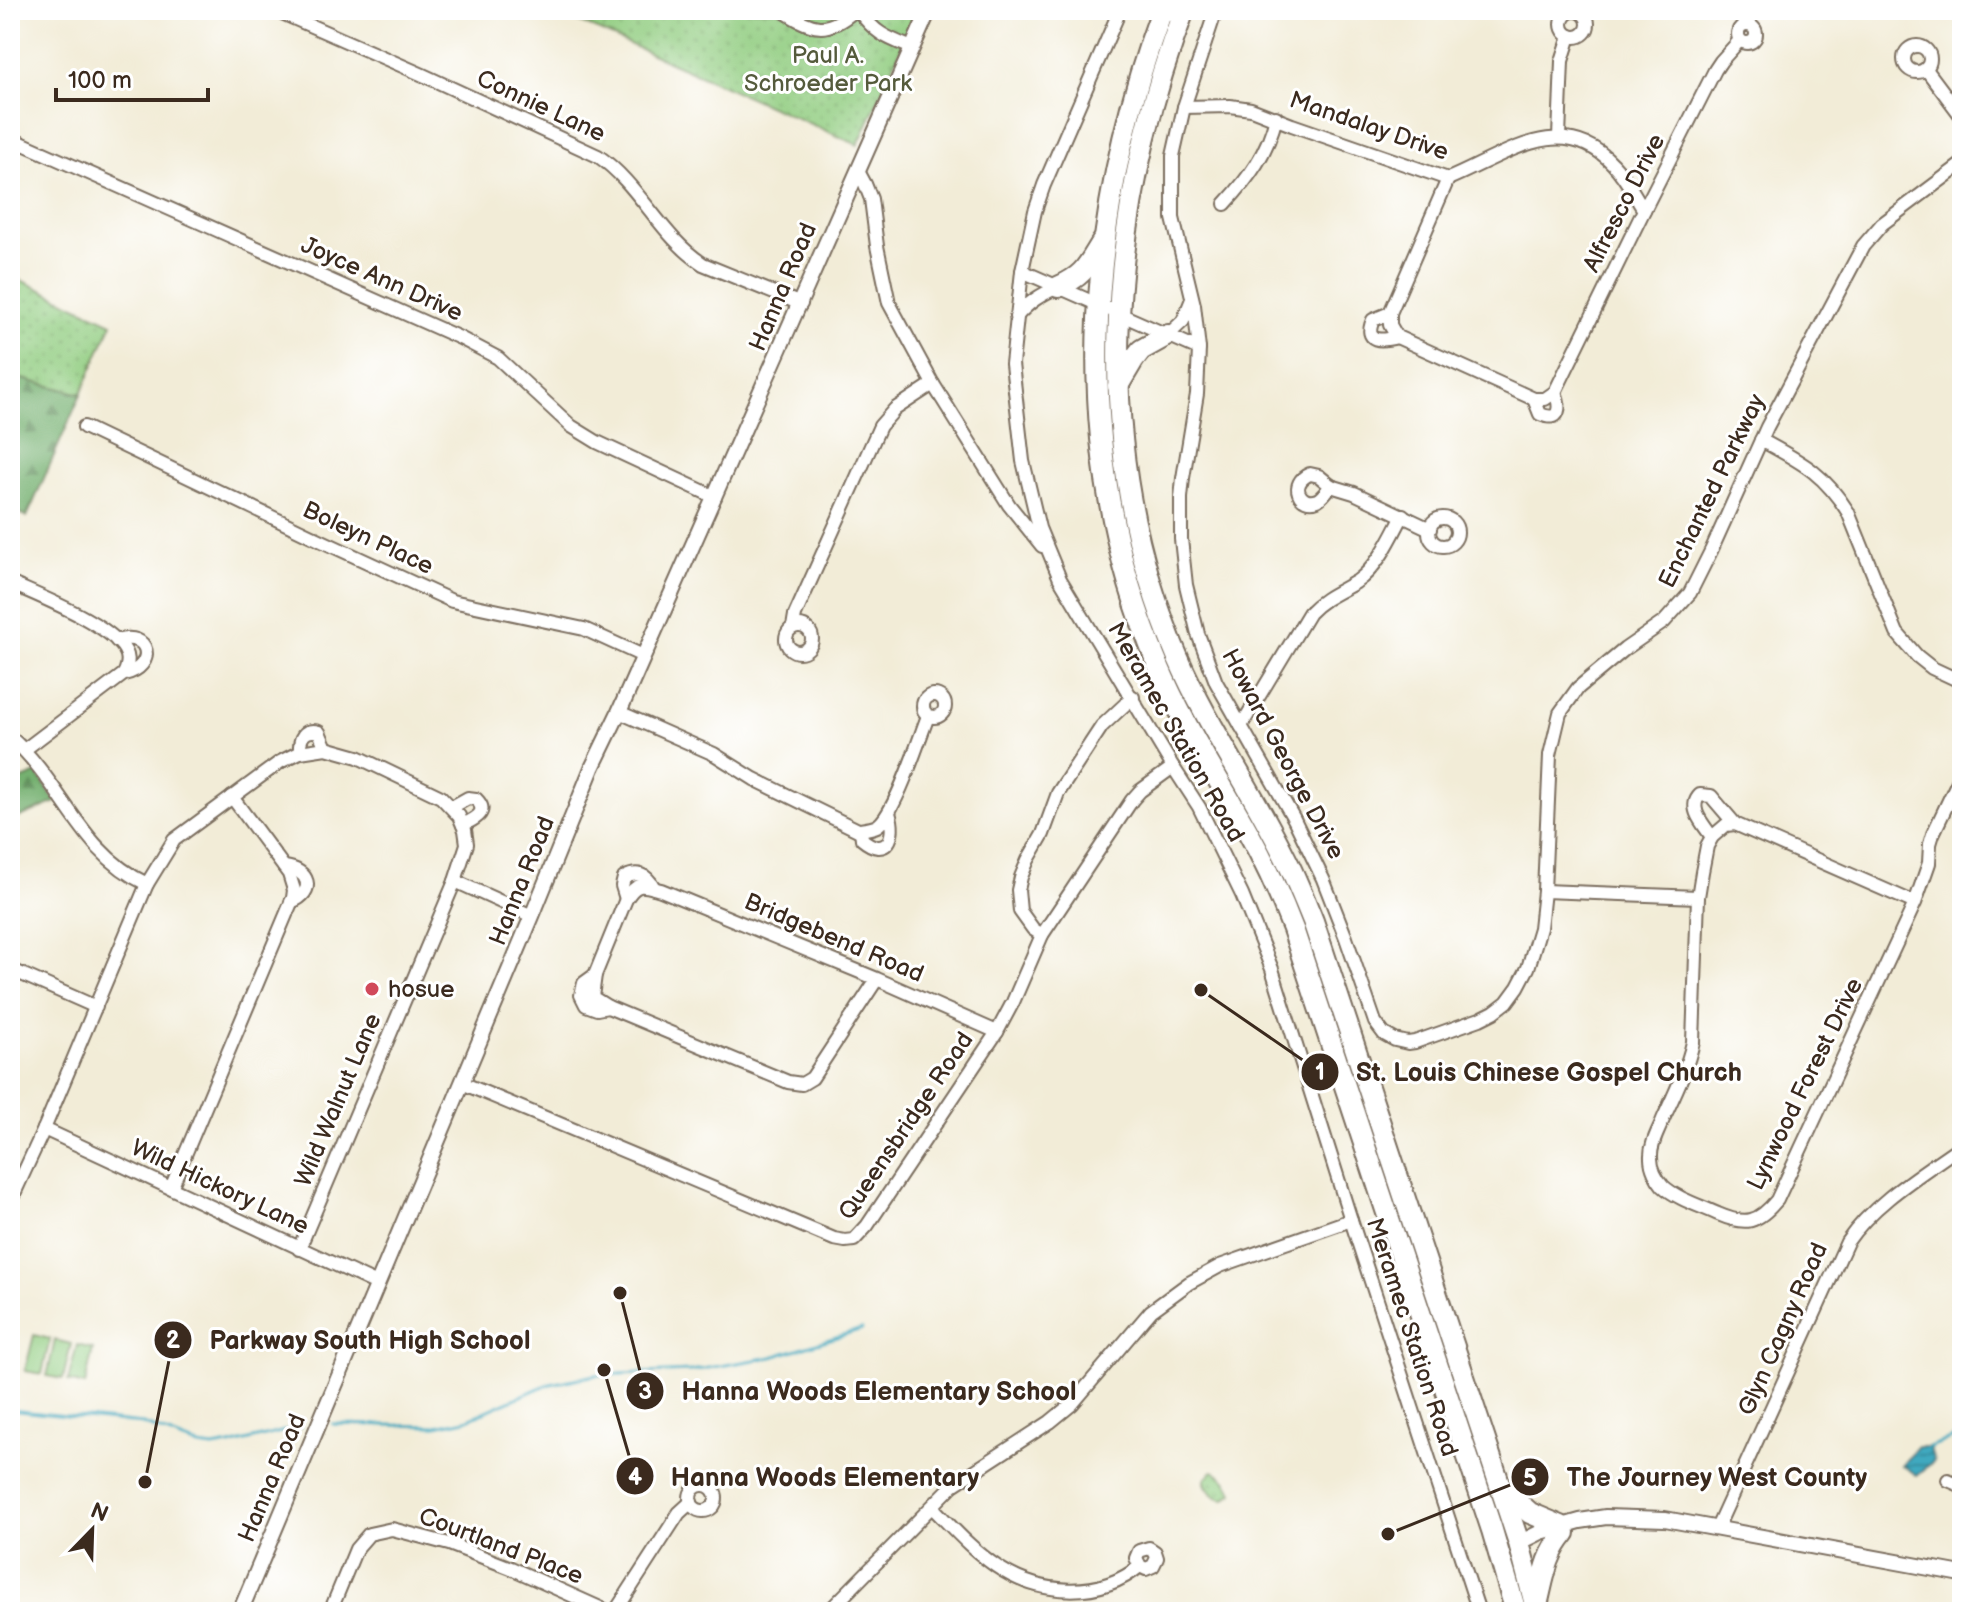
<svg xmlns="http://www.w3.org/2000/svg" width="1972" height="1622" font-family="'Balsamiq Sans',sans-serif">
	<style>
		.green { fill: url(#green-dots); stroke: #667c50; stroke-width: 2 }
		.forest { fill: url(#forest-firs); stroke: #586d46; stroke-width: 2 }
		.pitch { fill: #92cd81; stroke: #667c50; stroke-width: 2 }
		.water { fill: url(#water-rules); stroke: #3d6a6e; stroke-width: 2 }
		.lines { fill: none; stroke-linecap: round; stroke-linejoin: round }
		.stream { stroke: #3fa9bf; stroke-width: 3 }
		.minor-casing { stroke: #7b6e5f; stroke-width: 16 }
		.tertiary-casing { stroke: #7b6e5f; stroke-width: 18 }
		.trunk-casing { stroke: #7b6e5f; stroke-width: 24 }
		.minor { stroke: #fff; stroke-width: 12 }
		.tertiary { stroke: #fff; stroke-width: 14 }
		.trunk { stroke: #fff; stroke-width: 20 }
		.poi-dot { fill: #d1495b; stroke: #fff; stroke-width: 3 }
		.labels { text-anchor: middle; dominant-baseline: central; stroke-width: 6; stroke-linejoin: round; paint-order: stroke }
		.park-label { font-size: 24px; fill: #555b3c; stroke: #fff }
		.street-label { font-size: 24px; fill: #3b2a1e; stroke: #fff }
		.poi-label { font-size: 24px; fill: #3b2a1e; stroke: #fff; text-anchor: start }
		.leader { fill: none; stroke: #3b2a1e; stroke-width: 3 }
		.callout-dot { fill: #3b2a1e; stroke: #fff; stroke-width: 3 }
		.mark-label { font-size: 24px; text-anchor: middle; font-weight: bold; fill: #fff }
		.callout-label { font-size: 26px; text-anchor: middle; font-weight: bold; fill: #3b2a1e; stroke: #fff; stroke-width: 6; stroke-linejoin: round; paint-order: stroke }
	</style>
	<defs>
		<pattern id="green-dots" width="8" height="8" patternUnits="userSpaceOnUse" patternTransform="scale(2)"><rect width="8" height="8" fill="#92cd81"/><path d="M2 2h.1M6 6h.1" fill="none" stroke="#7fb06f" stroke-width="1.8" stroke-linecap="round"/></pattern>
		<pattern id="forest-firs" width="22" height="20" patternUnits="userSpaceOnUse" patternTransform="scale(2)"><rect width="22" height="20" fill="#75b06f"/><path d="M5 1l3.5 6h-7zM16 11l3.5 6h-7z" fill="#618f5b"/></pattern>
		<pattern id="water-rules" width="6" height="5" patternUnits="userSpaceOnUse" patternTransform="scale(2)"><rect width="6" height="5" fill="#3fa9bf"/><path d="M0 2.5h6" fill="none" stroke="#368a9b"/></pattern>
	</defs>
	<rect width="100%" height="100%" fill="#fff"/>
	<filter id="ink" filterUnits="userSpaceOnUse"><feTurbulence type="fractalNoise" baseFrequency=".0125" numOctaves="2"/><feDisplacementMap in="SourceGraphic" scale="16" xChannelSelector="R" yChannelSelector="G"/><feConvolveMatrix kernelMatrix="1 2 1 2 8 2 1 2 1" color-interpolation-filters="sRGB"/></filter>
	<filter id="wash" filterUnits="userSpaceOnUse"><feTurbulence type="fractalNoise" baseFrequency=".006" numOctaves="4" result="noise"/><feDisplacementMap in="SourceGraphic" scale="32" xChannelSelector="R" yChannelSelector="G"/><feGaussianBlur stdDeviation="1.8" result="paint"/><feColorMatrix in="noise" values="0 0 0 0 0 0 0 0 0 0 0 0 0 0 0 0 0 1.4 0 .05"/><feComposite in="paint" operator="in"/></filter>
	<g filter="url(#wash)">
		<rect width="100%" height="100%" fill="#f2ecd7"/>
		<g class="green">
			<polygon points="552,10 918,10 858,145"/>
			<polygon points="10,275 112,323 81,394 10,376"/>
			<path d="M1213,1471c8,2 18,14 20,22l-8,6c-9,0 -21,-11 -20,-20z"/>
		</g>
		<g class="forest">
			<polygon points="10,376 81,394 27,517 10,509"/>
			<polygon points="37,773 56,802 10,821 10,784"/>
		</g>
		<g class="pitch">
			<polygon points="34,1335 50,1339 42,1374 25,1371"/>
			<polygon points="55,1340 71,1344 63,1379 47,1376"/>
			<polygon points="77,1345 93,1349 85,1385 68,1381"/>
		</g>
		<polygon class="water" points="1917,1447 1929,1447 1934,1461 1917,1475 1902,1465"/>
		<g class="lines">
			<g class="stream">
				<polyline points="10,1410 143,1424 199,1446 213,1448 230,1445 300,1427"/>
				<polyline points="333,1424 436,1426 466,1420 546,1385 570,1380 596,1375 691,1371 772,1357 862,1329"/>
				<polyline points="1929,1447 1962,1435"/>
			</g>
		</g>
	</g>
	<g filter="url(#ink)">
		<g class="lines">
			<g class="minor-casing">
				<g id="minor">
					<path d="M275,10l148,65 175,81c42,29 62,80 105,108l98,40"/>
					<path d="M782,10c30,20 45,25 73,0"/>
					<path d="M858,10c18,24 27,27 54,38"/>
					<polyline points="1120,10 1044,185 1035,211 1022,271 1012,364 1023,461 1039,528 1060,579 1173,767 1199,807 1242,895 1272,969 1351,1220 1479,1612"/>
					<polyline points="1216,10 1184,107 1173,156 1173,218 1194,305 1199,349 1197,394 1183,478 1181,498 1181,539 1186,585 1198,634 1216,682 1294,819 1323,879 1346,938 1375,1022 1384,1034 1395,1040 1408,1043 1415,1042 1480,1019 1494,1012 1507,1002 1518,987 1528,968 1540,928 1544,891 1550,755 1560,713 1578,688 1625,649 1664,622 1690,593 1711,551 1767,427 1863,246 1882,224 1962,164"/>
					<circle cx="1575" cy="24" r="13"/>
					<circle cx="1747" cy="34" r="9"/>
					<circle cx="1917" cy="59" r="13"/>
					<polyline points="1926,69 1962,117"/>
					<path d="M1184,107l46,-1 21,3 41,16 156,54c54,-22 113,-70 165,-15 13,13 21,31 31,46"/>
					<polyline points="1559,137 1562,61 1570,36"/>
					<polyline points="10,138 460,338 498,358 571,426 597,442 715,497"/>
					<polyline points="858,171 865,184 871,199 877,246 889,303 933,384 1009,505 1042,546"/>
					<polyline points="1448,179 1390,313 1390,325 1397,337 1534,399 1545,399 1555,392 1644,210 1715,70 1721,61 1740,40"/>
					<path d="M1225,204c24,-26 43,-52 51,-87"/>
					<polyline points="1022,271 1199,349"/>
					<path d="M1390,313l-17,7c-10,23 9,21 24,17"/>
					<path d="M1016,317c13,-15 24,-22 42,-30"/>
					<polyline points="1168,335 1183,321 1192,299"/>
					<path d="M1534,399l6,15c21,9 21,-7 15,-22"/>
					<polyline points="84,427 324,542 452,601 584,629 643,656"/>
					<path d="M1761,440c40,22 62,32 87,72l49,121 20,23 15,12 30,14"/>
					<path d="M1310,474l9,2 12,10c-4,4 -8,11 -14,14 -17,7 -29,-17 -7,-26z"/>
					<polyline points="1331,486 1354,493 1430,529"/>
					<circle cx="1443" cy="532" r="14"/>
					<path d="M10,583c26,12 109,44 117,72 2,7 0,13 -3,19l-100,76"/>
					<circle cx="799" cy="639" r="13"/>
					<polyline points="793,627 795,615 880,426 895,409 933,384"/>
					<path d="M117,641c33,-12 41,26 7,33"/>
					<circle cx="934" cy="706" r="11"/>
					<path d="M619,712l95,42 40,25 104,51c6,-1 13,-1 19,-4 18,-11 42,-87 51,-110"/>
					<path d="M1241,726l68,-113c14,-15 30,-21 47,-31 22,-15 35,-44 47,-67"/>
					<path d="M10,737c54,47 69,115 137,147l27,-44 106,-78 20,-10 26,-4 32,9 83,40 18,19 6,14 2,14 -12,37 77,35"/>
					<path d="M300,752c-1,-14 4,-24 19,-20l7,16"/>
					<path d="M452,807l16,-9 8,1c14,14 -2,20 -13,26"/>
					<path d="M861,830l1,9c25,21 35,-3 27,-26"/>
					<path d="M1712,837c-8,-12 -25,-29 -12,-42l11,1 24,28"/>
					<path d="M284,867c25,2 33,25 7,35"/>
					<polyline points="1544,891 1698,897"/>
					<path d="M626,899l-4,-13 2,-8c13,-7 23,-4 30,10"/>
					<path d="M1915,903l-180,-79 -9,1 -14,12 -5,9 -5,26 -4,25 -5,145c-6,27 -18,51 -29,75 -5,13 -14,27 -13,41 0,10 6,21 12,28 14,13 38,20 55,28 28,12 40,9 59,-14l138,-297 14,-40 1,-19 3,-10 29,-61"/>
					<polyline points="1042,935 1033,929 1020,911 1018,890 1021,877 1028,860 1043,834 1058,793 1102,726 1133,697"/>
					<polyline points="10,969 96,1007"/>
					<polyline points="595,975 584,983 581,995 586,1005 597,1009 608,1007"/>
					<path d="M877,979l-65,99 -10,6 -14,-2 -180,-75 -16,-10 3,-22 31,-76c11,-18 16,-14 35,-9l216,89 120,53"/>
					<polyline points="462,1083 834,1239 845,1241 854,1240 867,1226 997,1032 1013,1002 1042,935 1132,800 1140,791 1173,767"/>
					<polyline points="44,1129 377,1284"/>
					<polyline points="171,1188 293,898 294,890 289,874 232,797"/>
					<polyline points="13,1196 44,1129 147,884"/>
					<polyline points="299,1249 455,881"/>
					<polyline points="1948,1480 1962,1486"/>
					<circle cx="703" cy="1498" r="13"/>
					<path d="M932,1507c20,20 40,43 64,59 42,29 103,34 144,0l6,3 7,-3 4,-8 -2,-6 -6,-4 -10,3 -3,7 4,8"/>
					<path d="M1717,1528l130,-286c27,-40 76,-69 115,-97"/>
					<polyline points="330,1612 356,1549 369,1534 392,1529 449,1544 511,1568 609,1612"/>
					<polyline points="615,1612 679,1513 691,1502"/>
					<polyline points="828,1612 953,1485 1050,1422 1072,1404 1151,1311 1189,1283 1220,1266 1351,1220"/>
				</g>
			</g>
			<g class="tertiary-casing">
				<g id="tertiary">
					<polyline points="1519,1543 1541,1532 1580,1521 1606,1517 1665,1519 1962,1574"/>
					<polyline points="240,1612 532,916 592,768 619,712 929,10"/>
				</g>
			</g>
			<g class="trunk-casing">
				<g id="trunk">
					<path d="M1162,10c-78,212 -93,445 -4,655 24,58 59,111 89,165 18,32 33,65 46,99l199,601 24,82"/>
					<path d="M1184,10c-78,208 -95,441 -6,648 30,69 73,130 106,197 11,21 20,44 29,66l206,622 18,69"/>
					<path d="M1058,287c27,-12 29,-21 44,-45"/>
					<polyline points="1118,386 1134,359 1141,350 1168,335"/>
					<polyline points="1502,1488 1530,1513 1561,1526"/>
					<path d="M1537,1605c7,-28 9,-50 28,-72"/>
				</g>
			</g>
			<use href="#minor" class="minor"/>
			<use href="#tertiary" class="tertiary"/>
			<use href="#trunk" class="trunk"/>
		</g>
	</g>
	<circle class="poi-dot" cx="372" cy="989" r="8"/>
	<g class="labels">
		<g class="park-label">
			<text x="828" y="55">Paul A.<tspan x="828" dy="28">Schroeder Park</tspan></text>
		</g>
		<g class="street-label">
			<text transform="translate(541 106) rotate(25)">Connie Lane</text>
			<text transform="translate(1369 126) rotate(19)">Mandalay Drive</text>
			<text transform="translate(1624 203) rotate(-63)">Alfresco Drive</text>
			<text transform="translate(382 279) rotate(24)">Joyce Ann Drive</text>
			<text transform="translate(783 287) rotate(-67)">Hanna Road</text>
			<text transform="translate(1712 491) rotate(-64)">Enchanted Parkway</text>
			<text transform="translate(368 538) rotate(25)">Boleyn Place</text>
			<text transform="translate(1176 732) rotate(60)">Meramec Station Road</text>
			<text transform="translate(1283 754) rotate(62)">Howard George Drive</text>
			<text transform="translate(522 881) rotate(-68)">Hanna Road</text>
			<text transform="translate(834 938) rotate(23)">Bridgebend Road</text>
			<text transform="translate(1805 1084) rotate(-64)">Lynwood Forest Drive</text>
			<text transform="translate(338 1100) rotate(-67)">Wild Walnut Lane</text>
			<text transform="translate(906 1126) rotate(-56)">Queensbridge Road</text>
			<text transform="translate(220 1187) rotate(25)">Wild Hickory Lane</text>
			<text transform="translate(1783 1329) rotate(-66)">Glyn Cagny Road</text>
			<text transform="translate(1412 1337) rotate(72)">Meramec Station Road</text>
			<text transform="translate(272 1478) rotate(-67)">Hanna Road</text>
			<text transform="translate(501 1546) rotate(21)">Courtland Place</text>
		</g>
		<g class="poi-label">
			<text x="388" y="989">hosue</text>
		</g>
	</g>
	<path class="leader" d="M1201 990L1320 1072M145 1482L173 1340M620 1293L645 1391M604 1370L635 1476M1388 1534L1530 1477"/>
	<g class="callout-dot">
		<circle cx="1201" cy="990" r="8"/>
		<circle cx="145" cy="1482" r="8"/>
		<circle cx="620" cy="1293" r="8"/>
		<circle cx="604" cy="1370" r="8"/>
		<circle cx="1388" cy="1534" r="8"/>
		<circle cx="1320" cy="1072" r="20"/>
		<circle cx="173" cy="1340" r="20"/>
		<circle cx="645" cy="1391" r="20"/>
		<circle cx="635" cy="1476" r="20"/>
		<circle cx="1530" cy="1477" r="20"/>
	</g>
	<g class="mark-label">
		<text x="1320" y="1080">1</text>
		<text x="173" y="1348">2</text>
		<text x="645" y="1399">3</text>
		<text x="635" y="1485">4</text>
		<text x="1530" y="1486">5</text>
	</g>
	<g class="callout-label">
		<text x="1549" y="1081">St. Louis Chinese Gospel Church</text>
		<text x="370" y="1349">Parkway South High School</text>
		<text x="879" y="1400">Hanna Woods Elementary School</text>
		<text x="825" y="1486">Hanna Woods Elementary</text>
		<text x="1717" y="1486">The Journey West County</text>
	</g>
	<rect width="1972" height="1622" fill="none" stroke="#fff" stroke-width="40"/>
	<g transform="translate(92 1530) rotate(23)" stroke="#ffffff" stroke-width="6" paint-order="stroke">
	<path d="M0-6L14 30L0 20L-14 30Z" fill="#3b2a1e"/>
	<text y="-12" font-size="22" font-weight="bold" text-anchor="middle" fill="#3b2a1e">N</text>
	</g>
	<path d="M56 88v12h152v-12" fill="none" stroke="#3b2a1e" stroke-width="4"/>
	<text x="68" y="88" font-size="24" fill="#3b2a1e" stroke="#ffffff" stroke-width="6" paint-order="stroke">100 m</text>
</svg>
